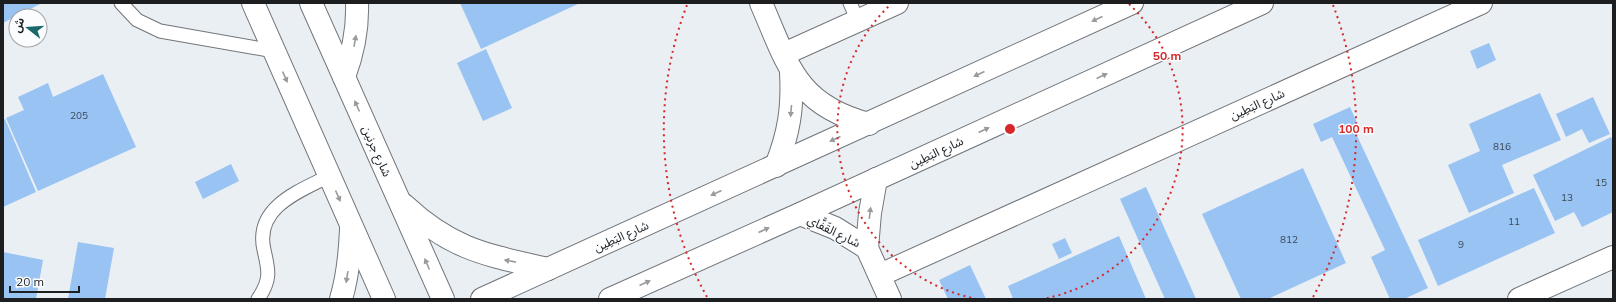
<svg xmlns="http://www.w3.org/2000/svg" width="1616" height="302" font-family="Mulish,'Noto Sans Arabic',sans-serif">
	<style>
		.building { fill: #98c3f3 }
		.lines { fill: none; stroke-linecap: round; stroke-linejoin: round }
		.service-casing { stroke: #71757a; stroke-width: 15 }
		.minor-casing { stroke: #71757a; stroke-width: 24 }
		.secondary-casing { stroke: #71757a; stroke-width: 24 }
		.service { stroke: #fff; stroke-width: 13 }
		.minor { stroke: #fff; stroke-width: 22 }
		.secondary { stroke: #fff; stroke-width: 22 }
		.oneway { fill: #999a9b }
		.ring { fill: none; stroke: #d62828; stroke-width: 2; stroke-dasharray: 2 4 }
		.labels { text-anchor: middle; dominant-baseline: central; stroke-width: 3; stroke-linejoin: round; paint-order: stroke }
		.number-label { font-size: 10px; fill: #3b4755 }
		.street-label { font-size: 12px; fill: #1c1e20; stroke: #fafcfe }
		.centre { fill: #d62828; stroke: #fafcfe; stroke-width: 2 }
		.ring-label { font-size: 12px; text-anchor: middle; font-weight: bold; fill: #d62828; stroke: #fafcfe; stroke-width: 3; stroke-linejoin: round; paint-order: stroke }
	</style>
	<rect width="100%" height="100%" fill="#eaeff4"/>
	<g class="building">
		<polygon points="3,3 42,3 3,23"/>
		<polygon points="460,3 580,3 481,49"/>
		<polygon points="1489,43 1496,60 1477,69 1470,51"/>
		<polygon points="486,49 512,108 483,121 457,63"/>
		<polygon points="103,74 136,147 38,191 6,118 24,110 18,97 48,83 53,97"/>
		<polygon points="1540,93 1561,140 1502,165 1514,193 1469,213 1448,165 1480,151 1469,124"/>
		<polygon points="1593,97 1610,134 1589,143 1582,129 1566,137 1556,114"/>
		<polygon points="1350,107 1358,125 1353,127 1428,288 1404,299 1390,299 1371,257 1385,250 1332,137 1321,142 1313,124"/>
		<polygon points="5,119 36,192 3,207 3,120"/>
		<polygon points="1611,137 1613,141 1613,196 1612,197 1613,212 1582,227 1574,212 1555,221 1533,175"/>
		<polygon points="231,164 239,181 203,199 195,182"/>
		<polygon points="1303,168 1346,263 1268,299 1241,299 1202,214"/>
		<polygon points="1146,187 1196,299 1165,299 1120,199"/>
		<polygon points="1534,188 1555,233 1438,286 1418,240"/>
		<polygon points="1119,236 1146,299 1013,299 1008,286"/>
		<polygon points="1065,238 1072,253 1059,259 1052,244"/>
		<polygon points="78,242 114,248 105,299 68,299"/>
		<polygon points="3,252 43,260 36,299 3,299"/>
		<polygon points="970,265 986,299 948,299 939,280"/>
	</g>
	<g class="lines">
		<g class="service-casing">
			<g id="service">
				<polyline points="121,3 137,20 160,31 274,51"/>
				<polyline points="850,3 858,21"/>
				<path d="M258,299c13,-19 11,-28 6,-49 -10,-43 36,-59 65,-74"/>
			</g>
		</g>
		<g class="minor-casing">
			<g id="minor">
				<path d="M761,3c27,62 35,102 108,121"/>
				<polyline points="784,54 897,3"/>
				<path d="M344,77c9,-24 14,-48 13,-74"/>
				<path d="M776,166c13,-33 17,-58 15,-94"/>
				<polyline points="876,179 870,213 867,248 890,299"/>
				<polyline points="800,214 835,228 867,248"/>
				<polyline points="880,275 1481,3"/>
				<polyline points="1519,299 1613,257"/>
			</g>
		</g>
		<g class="secondary-casing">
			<g id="secondary">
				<polyline points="253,3 384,299"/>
				<polyline points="311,3 443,299"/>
				<path d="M404,205c48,45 83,50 144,64"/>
				<path d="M341,299c7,-23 9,-46 10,-70"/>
				<polyline points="482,299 1132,3"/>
				<polyline points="610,299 800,214 1262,3"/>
			</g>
		</g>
		<use href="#service" class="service"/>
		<use href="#minor" class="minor"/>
		<use href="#secondary" class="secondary"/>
	</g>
	<defs><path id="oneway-solid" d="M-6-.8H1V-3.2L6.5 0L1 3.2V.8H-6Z"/></defs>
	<g class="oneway">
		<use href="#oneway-solid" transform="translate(1097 19) rotate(155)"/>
		<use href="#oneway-solid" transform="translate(355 41) rotate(-80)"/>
		<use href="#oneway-solid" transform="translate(979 74) rotate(155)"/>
		<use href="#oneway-solid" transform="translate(1102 76) rotate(-25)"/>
		<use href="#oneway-solid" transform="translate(285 77) rotate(66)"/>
		<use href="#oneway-solid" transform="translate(357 106) rotate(-114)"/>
		<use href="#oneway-solid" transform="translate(791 111) rotate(95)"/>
		<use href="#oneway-solid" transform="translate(984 130) rotate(-25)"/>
		<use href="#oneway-solid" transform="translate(835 139) rotate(156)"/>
		<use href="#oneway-solid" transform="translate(716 193) rotate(156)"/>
		<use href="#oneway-solid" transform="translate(338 196) rotate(66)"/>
		<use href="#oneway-solid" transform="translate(870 213) rotate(-83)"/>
		<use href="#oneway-solid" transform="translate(764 230) rotate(-24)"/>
		<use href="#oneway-solid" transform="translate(510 261) rotate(-169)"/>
		<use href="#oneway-solid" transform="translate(427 264) rotate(-114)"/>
		<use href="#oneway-solid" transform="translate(347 277) rotate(99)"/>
		<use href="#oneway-solid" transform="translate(645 283) rotate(-24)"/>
	</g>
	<g class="ring">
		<path d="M977 299A173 173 0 0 1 891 4M1129 4A173 173 0 0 1 1043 299"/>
		<path d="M707 297A346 346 0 0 1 687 5M1333 5A346 346 0 0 1 1313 297"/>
	</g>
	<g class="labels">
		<g class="number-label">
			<text x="79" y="115">205</text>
			<text x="1502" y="146">816</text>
			<text x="1601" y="182">15</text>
			<text x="1567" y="197">13</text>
			<text x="1514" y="221">11</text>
			<text x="1289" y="239">812</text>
			<text x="1461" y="244">9</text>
		</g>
		<g class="street-label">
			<text transform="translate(1257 104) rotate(-24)">شارع البَطِين</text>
			<text transform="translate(377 151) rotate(66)">شارع جرنين</text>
			<text transform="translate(936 152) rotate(-25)">شارع البَطِين</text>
			<text transform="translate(834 231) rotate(26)">شارع القَفَّاي</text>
			<text transform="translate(621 236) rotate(-24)">شارع البَطِين</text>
		</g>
	</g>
	<circle cx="1010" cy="129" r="6" class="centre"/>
	<g class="ring-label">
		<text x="1167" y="60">50 m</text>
		<text x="1356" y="133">100 m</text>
	</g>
	<rect width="1616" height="302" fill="none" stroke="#1c1e20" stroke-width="8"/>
	<g transform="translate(28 28) rotate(287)"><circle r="19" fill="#fafcfe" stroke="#a1a3a5"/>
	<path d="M0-3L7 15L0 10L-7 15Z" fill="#1a686a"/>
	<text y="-6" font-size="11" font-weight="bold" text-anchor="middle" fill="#1c1e20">ش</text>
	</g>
	<path d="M10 286v6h69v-6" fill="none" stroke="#1c1e20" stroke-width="2"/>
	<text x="16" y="286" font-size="12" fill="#1c1e20" stroke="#fafcfe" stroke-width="3" paint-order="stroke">20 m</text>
</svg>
